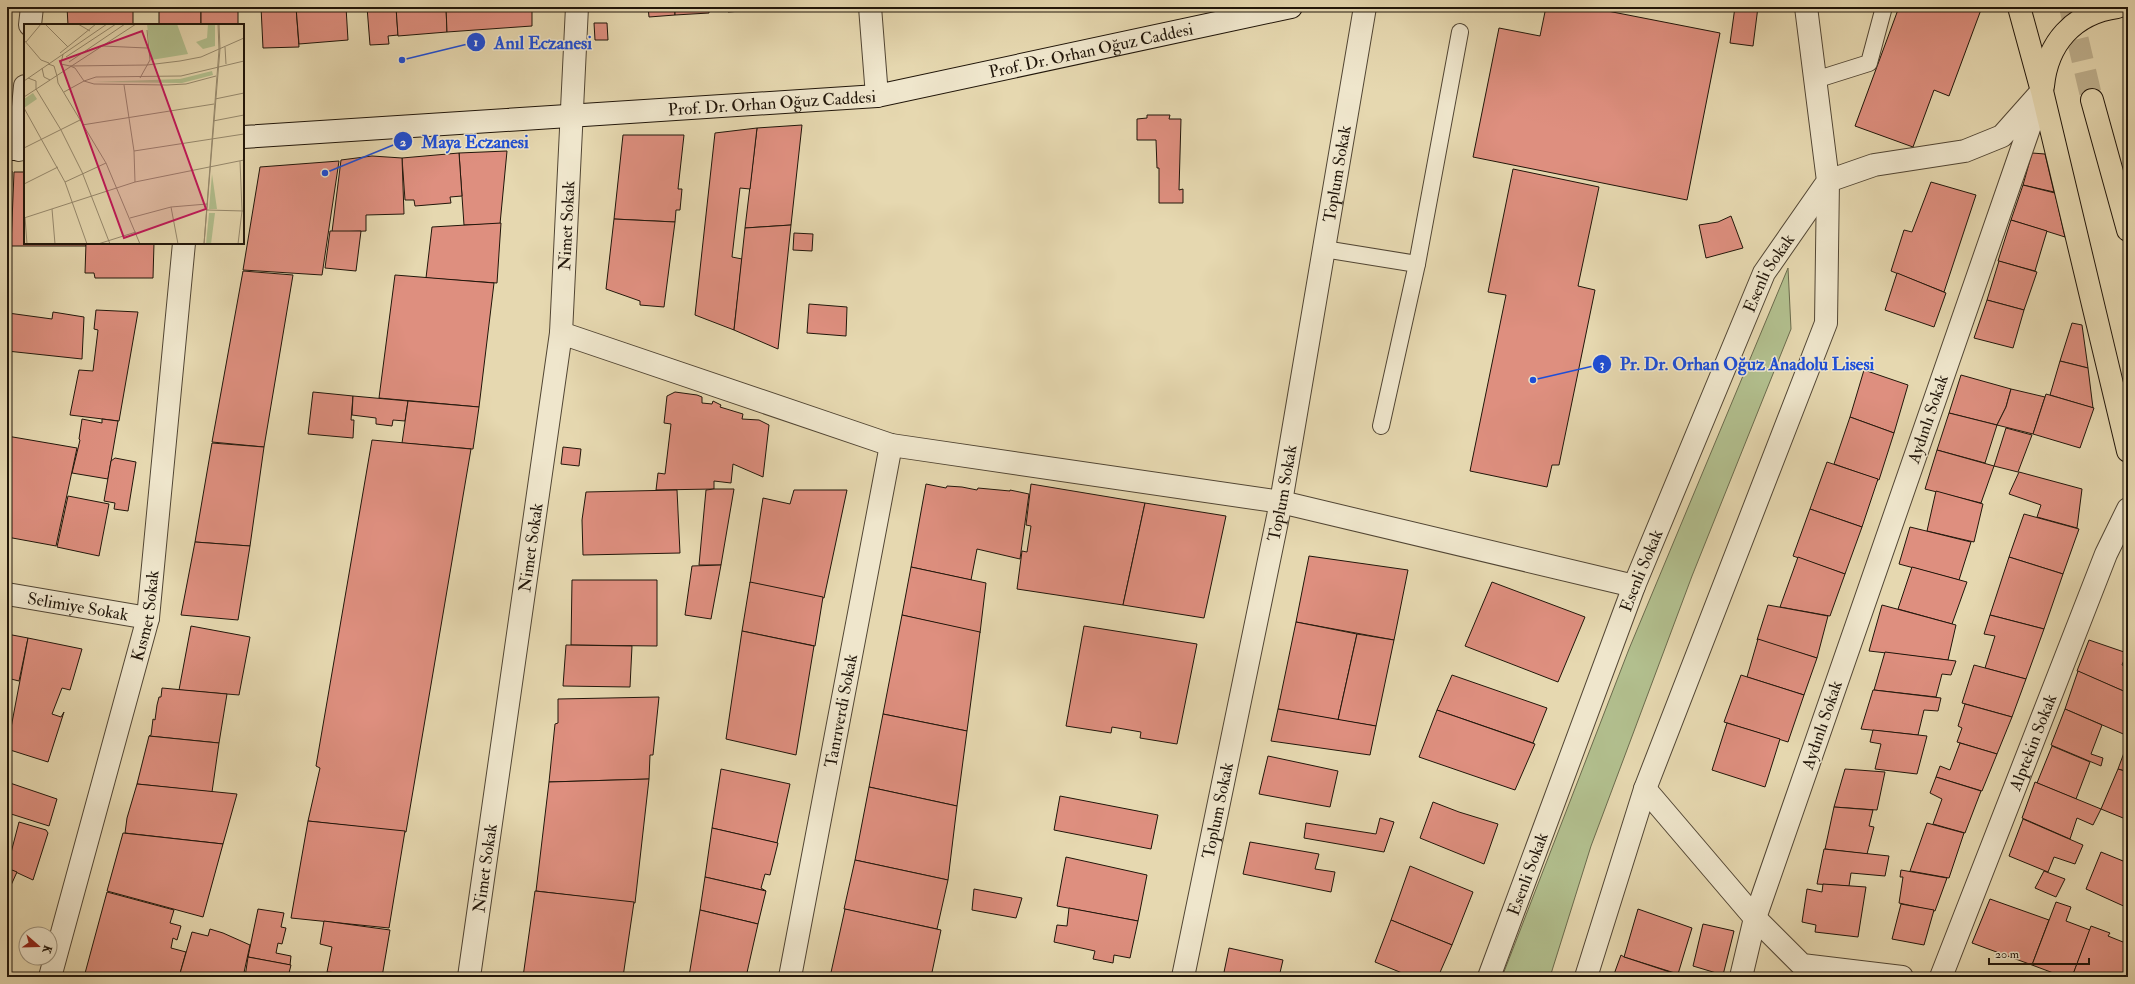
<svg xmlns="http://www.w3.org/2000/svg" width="2135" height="984" font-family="'IM FELL Double Pica',serif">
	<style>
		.green { fill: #b2bf8e; stroke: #6a6a4c }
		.building { fill: #de8f7f; stroke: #21160a }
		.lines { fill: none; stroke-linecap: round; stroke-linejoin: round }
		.trunk-tunnel { stroke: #bfb18f; stroke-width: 22; stroke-dasharray: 22 11; stroke-linecap: butt }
		.service-casing { stroke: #524634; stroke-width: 18 }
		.minor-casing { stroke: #524634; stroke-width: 24 }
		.secondary-casing { stroke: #21160a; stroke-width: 24 }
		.trunk-casing { stroke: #21160a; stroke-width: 24 }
		.service { stroke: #efe6cc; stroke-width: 16 }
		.minor { stroke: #efe6cc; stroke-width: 22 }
		.secondary { stroke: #efe6cc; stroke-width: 22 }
		.trunk { stroke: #e6d8b0; stroke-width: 22 }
		.labels { text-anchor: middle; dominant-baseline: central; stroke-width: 3; stroke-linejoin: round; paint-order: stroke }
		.street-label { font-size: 17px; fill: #21160a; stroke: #efe6cc }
		.inset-road { fill: none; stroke: #978a6e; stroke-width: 1 }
		.view { fill: #c2185b; fill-opacity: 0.15; stroke: #c2185b; stroke-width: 2 }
		.inset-edge { fill: none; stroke: #21160a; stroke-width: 2 }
		.leader { fill: none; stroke: #1d4ed8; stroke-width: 1.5 }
		.callout-dot { fill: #1d4ed8; stroke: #efe6cc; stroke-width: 1.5 }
		.mark-label { font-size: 12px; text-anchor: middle; font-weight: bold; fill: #fff }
		.callout-label { font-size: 18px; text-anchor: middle; font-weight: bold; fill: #1d4ed8; stroke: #efe6cc; stroke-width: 3; stroke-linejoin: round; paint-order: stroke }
	</style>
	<rect width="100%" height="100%" fill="#e6d8b0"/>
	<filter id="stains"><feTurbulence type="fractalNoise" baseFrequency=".005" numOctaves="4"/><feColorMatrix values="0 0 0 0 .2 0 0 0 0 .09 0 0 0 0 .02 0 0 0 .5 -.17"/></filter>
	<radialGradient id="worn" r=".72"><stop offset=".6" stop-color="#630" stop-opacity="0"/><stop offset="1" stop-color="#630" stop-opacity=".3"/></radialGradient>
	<polygon class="green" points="1788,268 1791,329 1692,576 1591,846 1550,977 1502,977 1629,649"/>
	<g class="building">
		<polygon points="67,7 133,7 133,25 68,25"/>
		<rect x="159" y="7" width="42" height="18"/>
		<rect x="201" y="7" width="37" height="18"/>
		<polygon points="261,7 296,7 299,47 263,48"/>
		<polygon points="296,7 346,7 348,40 299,44"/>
		<polygon points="367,7 396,7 398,35 388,36 389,44 370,45"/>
		<polygon points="396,7 446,7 447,32 398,36"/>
		<polygon points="446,7 532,7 532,26 447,32"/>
		<polygon points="648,7 675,7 675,15 649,17"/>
		<polygon points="675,7 709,7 709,13 675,15"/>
		<polygon points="727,7 795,7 728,12"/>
		<polygon points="1546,7 1587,7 1720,33 1687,200 1473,157 1499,28 1540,36"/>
		<polygon points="1735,7 1758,7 1753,46 1730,43"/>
		<polygon points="1899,7 1982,7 1949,96 1934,90 1913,147 1855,126"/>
		<polygon points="594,23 607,23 608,40 595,40"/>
		<polygon points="1147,115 1170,115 1169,119 1181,119 1179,190 1183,189 1183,203 1159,203 1159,168 1157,168 1156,140 1137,140 1137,119 1147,118"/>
		<polygon points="802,125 791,225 745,228 757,128"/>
		<polygon points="757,128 750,189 740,188 735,231 732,257 742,259 734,330 695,315 715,133"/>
		<polygon points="623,135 684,135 678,189 682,189 680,210 676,210 675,222 614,219"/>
		<polygon points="507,151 500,224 464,225 459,153"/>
		<polygon points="459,153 462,196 450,197 451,203 415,206 414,200 405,200 402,158"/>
		<polygon points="2032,153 2045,154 2054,192 2023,185"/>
		<polygon points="372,156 402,158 404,214 366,215 366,231 332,232 341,160"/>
		<polygon points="339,161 322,275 243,270 260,167"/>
		<polygon points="1513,169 1599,187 1578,286 1595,290 1559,465 1552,465 1547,487 1470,471 1506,295 1488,292"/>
		<polygon points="7,171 12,171 9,283 7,283"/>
		<polygon points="14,172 25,172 25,243 86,243 86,246 11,246"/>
		<polygon points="1931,182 1976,195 1944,292 1891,271 1904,230 1912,232"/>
		<polygon points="2023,185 2055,193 2065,237 2011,220"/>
		<polygon points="1731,216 1743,248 1706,258 1699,225 1718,222"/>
		<polygon points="614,219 675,222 664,307 640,305 640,301 606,289"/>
		<polygon points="2011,220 2047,231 2035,271 1998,261"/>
		<polygon points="501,223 497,283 426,278 432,227"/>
		<polygon points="791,225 778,349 734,330 745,228"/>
		<polygon points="330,231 361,231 356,271 325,268"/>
		<polygon points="794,233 813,234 812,251 793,250"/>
		<polygon points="86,243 154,243 153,278 95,278 94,273 85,273"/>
		<polygon points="1999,261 2037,272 2024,310 1987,300"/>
		<polygon points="243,271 293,275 264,447 212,442"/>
		<polygon points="1897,273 1946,293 1934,327 1885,310"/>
		<polygon points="395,275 494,283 479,407 379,398"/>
		<polygon points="1987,300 2024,310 2013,348 1974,338"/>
		<polygon points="809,304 847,307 846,336 807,333"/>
		<polygon points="96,310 138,312 119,421 70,415 79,370 93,371 98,330 94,329"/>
		<polygon points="53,312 84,317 82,359 7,351 8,313 52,319"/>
		<polygon points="2072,323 2082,325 2088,368 2060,361"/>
		<polygon points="2060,361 2088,368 2093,408 2050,395"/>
		<polygon points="1864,370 1908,385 1894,433 1850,417"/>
		<polygon points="1961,375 2011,389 2006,407 1997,425 1949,413"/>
		<polygon points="2011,389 2045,397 2033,434 1997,425 2006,407"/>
		<polygon points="313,392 353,396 351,420 354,420 353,438 308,434"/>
		<polygon points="675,392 697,395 702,397 702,403 712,404 713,401 721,405 720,407 743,414 742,419 759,420 769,425 763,477 733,464 731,483 714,481 714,489 656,490 658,473 665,474 671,424 664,423 667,396"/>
		<polygon points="2046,394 2094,408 2080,448 2033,434"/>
		<polygon points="353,396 408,401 405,421 393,420 392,426 376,424 376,418 352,415"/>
		<polygon points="408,401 479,407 473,449 402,443"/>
		<polygon points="1949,413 1997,425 1985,463 1937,450"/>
		<polygon points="1850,417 1894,433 1879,480 1834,464"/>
		<polygon points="82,419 102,423 102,419 118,421 108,479 72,473 80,440 79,439"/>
		<polygon points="2006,428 2032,435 2018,472 1994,466"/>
		<polygon points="7,436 77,448 56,546 7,537"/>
		<polygon points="372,440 471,449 406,832 308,821 320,768 316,766"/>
		<polygon points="212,443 264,447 250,546 195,542"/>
		<polygon points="563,447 581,449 579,466 561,464"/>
		<polygon points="1937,450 1994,466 1981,503 1925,489"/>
		<polygon points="115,458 136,462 128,511 114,509 115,503 104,501 111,461"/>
		<polygon points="1827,462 1878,479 1862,527 1810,509"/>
		<polygon points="2019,472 2082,489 2077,528 2037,517 2041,505 2009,494"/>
		<polygon points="926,484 946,488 947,486 962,487 977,490 978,488 1010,491 1010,490 1029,494 1020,559 977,549 971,580 911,567"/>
		<polygon points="1031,484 1145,503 1123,605 1017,589 1022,551 1027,552 1031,526 1026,525"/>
		<polygon points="714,489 734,489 721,565 699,565 706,490"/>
		<polygon points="677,490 680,553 583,555 582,520 586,492"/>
		<polygon points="794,490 847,490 824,598 750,583 763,498 790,504"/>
		<polygon points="1936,491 1983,504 1974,542 1927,531"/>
		<polygon points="68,496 109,504 99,556 57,547"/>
		<polygon points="1145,503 1226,516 1204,618 1123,605"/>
		<polygon points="1810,509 1862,527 1845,574 1793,556"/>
		<polygon points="2024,514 2079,529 2063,574 2009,557"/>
		<polygon points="1910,527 1971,542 1959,580 1899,564"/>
		<polygon points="195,542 250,546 238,620 181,615"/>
		<polygon points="1309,556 1408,570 1394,640 1296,622"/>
		<polygon points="1798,557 1845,574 1830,616 1780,607"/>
		<polygon points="2009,557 2063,574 2044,629 1990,615"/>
		<polygon points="721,565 711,619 685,615 692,566"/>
		<polygon points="911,567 986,583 980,633 902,615"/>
		<polygon points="1912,567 1967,582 1952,624 1898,609"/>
		<polygon points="572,580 657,580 657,646 571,645"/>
		<polygon points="750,582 823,597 815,646 742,631"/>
		<polygon points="1492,582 1585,617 1558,682 1465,646"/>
		<polygon points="1768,605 1828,616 1817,658 1757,640"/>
		<polygon points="1882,605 1956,625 1948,660 1869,651"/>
		<polygon points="902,615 980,632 967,731 883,714"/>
		<polygon points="1990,615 2044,629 2026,679 1985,668 1995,636 1984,634"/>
		<polygon points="1296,622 1357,634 1338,720 1278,709"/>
		<polygon points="191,626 250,637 239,695 179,690"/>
		<polygon points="1084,626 1197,644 1177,744 1140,738 1141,732 1112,727 1111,733 1066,726"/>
		<polygon points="742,631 814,646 796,755 726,739"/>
		<polygon points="7,634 28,638 19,681 7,678"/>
		<polygon points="1357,634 1394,640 1376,726 1338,720"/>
		<polygon points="28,638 82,649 70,690 62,688 52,714 61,717 64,712 48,762 7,749"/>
		<polygon points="1758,639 1817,658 1804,695 1747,677"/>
		<polygon points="2089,640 2127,653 2122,665 2128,667 2128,693 2077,671"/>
		<polygon points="566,645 632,646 630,687 563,686"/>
		<polygon points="1885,652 1948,660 1956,661 1951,675 1942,674 1936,697 1874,690"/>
		<polygon points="1974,665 2026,679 2012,717 1962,703"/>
		<polygon points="2078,671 2128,693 2128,736 2065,709"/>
		<polygon points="1452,675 1547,708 1533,743 1437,710"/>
		<polygon points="1741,675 1804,695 1788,742 1724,722"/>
		<polygon points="162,688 227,694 219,743 149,736 151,735 153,719 155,720 157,705 159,697 161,697"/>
		<polygon points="1873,690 1874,690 1941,698 1938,711 1924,710 1918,735 1861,729"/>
		<polygon points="659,697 653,755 650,755 649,779 549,782 555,724 558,723 558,699"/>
		<polygon points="1965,704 2012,717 1997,754 1957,742 1962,728 1958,726"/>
		<polygon points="1278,709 1376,726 1370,755 1271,741"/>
		<polygon points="2065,709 2102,725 2091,754 2103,758 2101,766 2051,745"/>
		<polygon points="1437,710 1535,744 1515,790 1419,757"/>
		<polygon points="883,714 967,731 957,806 869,787"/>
		<polygon points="1727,723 1780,739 1765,787 1712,770"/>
		<polygon points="1873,730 1927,736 1917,774 1875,769 1881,744 1870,742"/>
		<polygon points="149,736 219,743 212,792 137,784"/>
		<polygon points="2128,742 2128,772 2118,769"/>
		<polygon points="1960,743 1997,754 1982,791 1936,777 1940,766 1950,770"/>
		<polygon points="2052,746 2090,762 2076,799 2037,783"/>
		<polygon points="1268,756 1338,771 1330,807 1259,794"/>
		<polygon points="721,769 790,784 777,843 712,828"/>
		<polygon points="1845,769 1885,772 1877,810 1834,807"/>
		<polygon points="2118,769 2128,772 2128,820 2101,809"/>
		<polygon points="1936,777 1981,791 1965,833 1933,824 1942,799 1930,793"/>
		<polygon points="649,779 635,903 536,891 549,782"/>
		<polygon points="7,782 57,799 49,826 8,813 7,815"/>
		<polygon points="2035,782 2101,809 2093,825 2077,818 2070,839 2022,818"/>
		<polygon points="137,784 237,794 223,844 125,833 127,818"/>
		<polygon points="869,787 957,806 948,880 855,860"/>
		<polygon points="1060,796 1158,815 1151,849 1054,830"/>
		<polygon points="1433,802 1459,812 1498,824 1484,864 1420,838"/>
		<polygon points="1834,807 1873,810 1869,826 1874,827 1867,854 1825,849"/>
		<polygon points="1380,818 1394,822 1384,852 1304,838 1306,823 1376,834"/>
		<polygon points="2023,819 2083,845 2075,864 2054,857 2048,872 2009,856"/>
		<polygon points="308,821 405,831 389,928 291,918"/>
		<polygon points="19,822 46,830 48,833 33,880 7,868"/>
		<polygon points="1927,823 1964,833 1949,878 1910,871"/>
		<polygon points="712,828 778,843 770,875 765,874 761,888 766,891 705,877"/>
		<polygon points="123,833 223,844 203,917 107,891"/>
		<polygon points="1250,842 1319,854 1315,869 1335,872 1331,892 1243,874"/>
		<polygon points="1824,849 1889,856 1885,876 1851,873 1849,886 1817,884"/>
		<polygon points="2101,852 2128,863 2128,908 2086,889"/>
		<polygon points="1066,857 1147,875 1138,921 1057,906"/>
		<polygon points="855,860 948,880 937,929 844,909"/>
		<polygon points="1410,866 1473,892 1452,945 1391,920"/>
		<polygon points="7,868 17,872 7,894"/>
		<polygon points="1901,870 1947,878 1935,911 1899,903 1903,877 1900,877"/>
		<polygon points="2044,871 2065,879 2056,897 2035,888"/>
		<polygon points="705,877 766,891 758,924 700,910"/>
		<polygon points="1823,884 1866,887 1858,937 1815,932 1816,925 1802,922 1807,889 1822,892"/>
		<polygon points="974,889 1022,898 1016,918 972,910"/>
		<polygon points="535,891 634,902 623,977 523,977"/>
		<polygon points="107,892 174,910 170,923 181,926 177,940 173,938 171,948 186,952 179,977 84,977"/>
		<polygon points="1990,899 2049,920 2032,965 1972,943"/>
		<polygon points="2056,902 2071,907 2066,921 2090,930 2072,977 2064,977 2032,965"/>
		<polygon points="1901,904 1934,910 1924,945 1892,939"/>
		<polygon points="1069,908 1138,921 1130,958 1114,955 1113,963 1093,959 1095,951 1054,942 1057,925 1067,926"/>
		<polygon points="258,909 284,913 281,927 286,928 282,944 278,943 276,953 291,956 290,965 248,957"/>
		<polygon points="845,909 941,930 931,977 830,977"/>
		<polygon points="1638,909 1692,928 1678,974 1624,957"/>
		<polygon points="700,910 758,924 746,977 689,976"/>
		<polygon points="1391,920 1452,945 1438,977 1412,977 1375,962"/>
		<polygon points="324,921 390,930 382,977 327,972 332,947 320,944"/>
		<polygon points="1703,924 1734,931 1723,975 1693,966"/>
		<polygon points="2091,926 2110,933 2108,936 2128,944 2127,977 2072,977"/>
		<polygon points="210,929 223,933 250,945 243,977 179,977 192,932 208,936"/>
		<polygon points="1229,948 1283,960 1279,977 1223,977"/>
		<polygon points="1621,955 1624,957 1685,977 1613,977"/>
		<polygon points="248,957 291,965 288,977 245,977"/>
		<polygon points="334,973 368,977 333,977"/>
	</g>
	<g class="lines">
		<polyline class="trunk-tunnel" points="2070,7 2092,100"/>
		<g class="service-casing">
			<g id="service">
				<polyline points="1815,80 1869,63 1884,7"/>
				<polyline points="1324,249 1417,264"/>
				<polyline points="1381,426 1417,264 1460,32"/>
			</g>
		</g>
		<g class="minor-casing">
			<g id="minor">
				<polyline points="870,7 877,96"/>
				<polyline points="30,25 32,7"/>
				<polyline points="19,150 25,86"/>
				<polyline points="561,333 891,445 1281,502 1634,586"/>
				<path id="s1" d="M7,594l141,24"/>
				<polyline points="1645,789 1755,918 1802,965 1902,977"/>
				<path id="s2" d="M50,977l98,-359 36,-375"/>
				<path id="s3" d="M469,977l92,-644 16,-326"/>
				<path id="s4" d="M790,977l101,-532"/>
				<path id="s5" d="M1183,977l98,-475 84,-495"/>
				<path id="s6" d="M1489,977l145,-391 130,-313 64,-92 -22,-174"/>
				<polyline points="1586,977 1645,789 1826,323 1828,181 1874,165 1965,151 2002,136 2042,91 1755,918 1741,977"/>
				<path id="s7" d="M1941,977l165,-423 22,-45"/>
			</g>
		</g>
		<g class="secondary-casing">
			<g id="secondary">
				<path id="s8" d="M243,137l634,-41 414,-89"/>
				<polyline points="7,149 25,149"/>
			</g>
		</g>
		<g class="trunk-casing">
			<g id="trunk">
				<polyline points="2019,7 2042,91 2128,451"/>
				<path d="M2043,86c4,-42 30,-73 74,-79"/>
				<polyline points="2092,100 2128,230"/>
			</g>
		</g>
		<use href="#service" class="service"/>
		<use href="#minor" class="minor"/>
		<use href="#secondary" class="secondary"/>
		<use href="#trunk" class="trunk"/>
	</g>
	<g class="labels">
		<g class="street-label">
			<text stroke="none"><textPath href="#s8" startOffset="854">Prof. Dr. Orhan Oğuz Caddesi</textPath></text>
			<text stroke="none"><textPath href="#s8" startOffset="530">Prof. Dr. Orhan Oğuz Caddesi</textPath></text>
			<text stroke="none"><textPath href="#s5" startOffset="818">Toplum Sokak</textPath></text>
			<text stroke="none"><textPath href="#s3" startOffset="758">Nimet Sokak</textPath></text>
			<text stroke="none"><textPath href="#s6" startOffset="758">Esenli Sokak</textPath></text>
			<text transform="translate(1928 419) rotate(-71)">Aydınlı Sokak</text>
			<text stroke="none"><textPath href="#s5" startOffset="494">Toplum Sokak</textPath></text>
			<text stroke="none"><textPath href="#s3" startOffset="434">Nimet Sokak</textPath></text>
			<text stroke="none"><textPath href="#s6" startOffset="434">Esenli Sokak</textPath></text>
			<text stroke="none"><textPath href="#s1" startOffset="72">Selimiye Sokak</textPath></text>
			<text stroke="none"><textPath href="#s2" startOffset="374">Kısmet Sokak</textPath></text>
			<text stroke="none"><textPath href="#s4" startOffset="271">Tanrıverdi Sokak</textPath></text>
			<text transform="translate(1822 725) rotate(-71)">Aydınlı Sokak</text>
			<text stroke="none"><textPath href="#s7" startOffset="252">Alptekin Sokak</textPath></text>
			<text stroke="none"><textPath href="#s5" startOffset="170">Toplum Sokak</textPath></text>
			<text stroke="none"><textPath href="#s3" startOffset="110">Nimet Sokak</textPath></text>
			<text stroke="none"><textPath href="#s6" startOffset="110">Esenli Sokak</textPath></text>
		</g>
	</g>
	<g transform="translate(24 24)">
		<rect width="220" height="220" fill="#e6d8b0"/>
		<path d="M123,0h30l11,30 -37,6zM184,0h7v22l-12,3 -7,-7 11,-4zM188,47l1,4 -31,8 -89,-1 87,-3zM9,69l4,6 -13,9v-9zM188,150l5,35h-8zM185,189h6l-4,31h-5z" fill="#b2bf8e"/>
		<path class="inset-road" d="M21,0l23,23M54,0l12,7M220,14l-43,19 -21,4 -33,4 -77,1 5,2 9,13 12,-4 85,-1 63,-15M0,16l17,20 8,3M2,18l15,-18M78,22l45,2M201,23l1,17M36,29l36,-29M39,30l-2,10 9,2M42,33l50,-33M45,38l56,-38M24,40l6,2 3,10M18,44l2,9 6,3M33,52l1,7 48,80 34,81M4,54l8,3v8M116,54l10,-18 -3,-30M0,57l83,-57M100,61l10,66 1,31M12,65l25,41 21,42 28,72M40,68l20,-11 10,3 73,1 19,-1 30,-8M0,73l112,-73M191,75l29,-6M0,84l41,74 22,62M189,97l31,-6M58,101l132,-21M0,124l56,-28M110,127l110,-17M41,158l41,-19M0,160l34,-17M147,183l7,37M28,185l3,35M183,186l37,1M1,193l2,27M0,194l111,-36 109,-22M106,194l41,-11 36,-3M74,220l38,-12M180,220l16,-195 -1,-25M180,220l15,-194 -1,-26M214,220l4,-33 -2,-50"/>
		<path class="view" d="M118,7l64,178 -82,29 -64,-177z"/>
		<rect width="220" height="220" class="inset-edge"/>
	</g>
	<path class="leader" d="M402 60L476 42M325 173L403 141M1533 380L1602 364"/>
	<g class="callout-dot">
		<circle cx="402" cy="60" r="4"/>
		<circle cx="325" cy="173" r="4"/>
		<circle cx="1533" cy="380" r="4"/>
		<circle cx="476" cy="42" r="10"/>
		<circle cx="403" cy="141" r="10"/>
		<circle cx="1602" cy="364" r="10"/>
	</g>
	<g class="mark-label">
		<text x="476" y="46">1</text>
		<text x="403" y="146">2</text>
		<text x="1602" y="368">3</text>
	</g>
	<g class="callout-label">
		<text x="543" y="49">Anıl Eczanesi</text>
		<text x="475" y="148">Maya Eczanesi</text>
		<text x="1747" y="370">Pr. Dr. Orhan Oğuz Anadolu Lisesi</text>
	</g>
	<rect width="2135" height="984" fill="none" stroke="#e6d8b0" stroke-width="24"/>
	<rect x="8" y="8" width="2119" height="968" fill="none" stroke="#21160a" stroke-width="2"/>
	<rect x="12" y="12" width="2111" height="960" fill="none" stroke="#21160a"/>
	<g transform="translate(38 946) rotate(110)"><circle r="19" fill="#efe6cc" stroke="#9d937e"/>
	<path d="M0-3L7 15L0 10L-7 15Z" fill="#8f2418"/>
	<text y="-6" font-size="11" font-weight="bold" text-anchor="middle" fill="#21160a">K</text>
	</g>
	<path d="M1989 958v6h100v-6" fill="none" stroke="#21160a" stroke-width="2"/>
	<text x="1995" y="958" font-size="12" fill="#21160a" stroke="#efe6cc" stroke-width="3" paint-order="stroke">20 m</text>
	<rect width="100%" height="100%" filter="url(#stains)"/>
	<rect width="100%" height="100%" fill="url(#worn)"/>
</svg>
